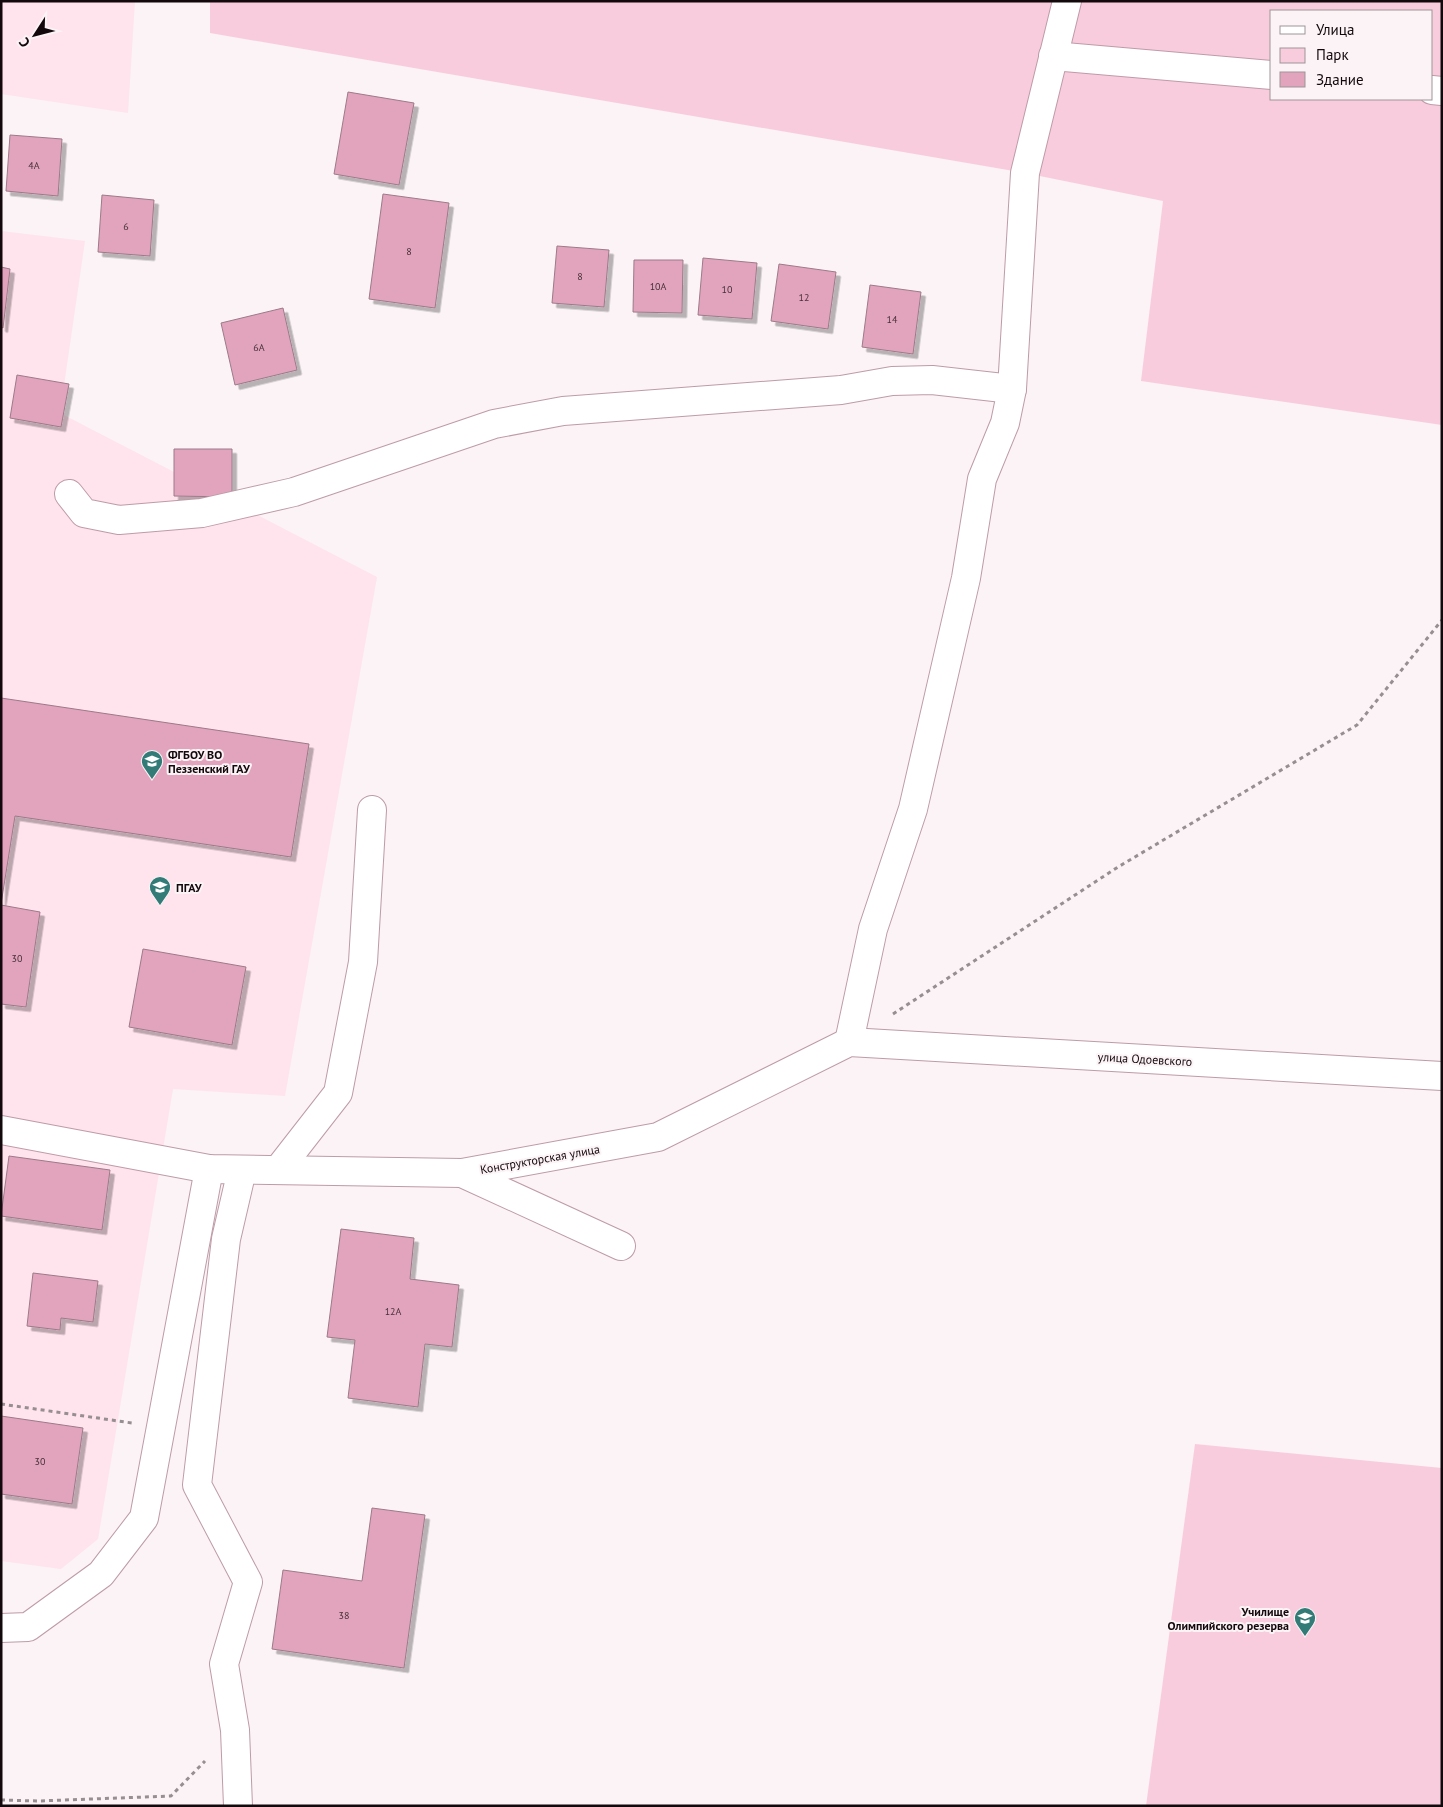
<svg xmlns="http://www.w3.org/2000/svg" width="1443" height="1807" font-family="'PT Sans',sans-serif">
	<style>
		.built { fill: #ffe3ed }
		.green { fill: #f9ccdd; fill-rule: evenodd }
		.building { fill: #e1a4bc; stroke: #9c7a88; filter: url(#shadow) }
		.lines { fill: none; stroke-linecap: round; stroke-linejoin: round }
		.minor-casing { stroke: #be9ba8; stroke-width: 30 }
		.path { stroke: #978e91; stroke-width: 3; stroke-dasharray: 4 4; stroke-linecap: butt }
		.minor { stroke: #fff; stroke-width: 28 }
		.labels { text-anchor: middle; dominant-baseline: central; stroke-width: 4; stroke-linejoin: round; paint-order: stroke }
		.number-label { font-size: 10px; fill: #462f38 }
		.poi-label { font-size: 12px; font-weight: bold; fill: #13080c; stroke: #fbf3f6; text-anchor: start }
		.street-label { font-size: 12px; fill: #13080c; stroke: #fbf3f6 }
	</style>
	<defs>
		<filter id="shadow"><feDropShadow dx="4.5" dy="4.5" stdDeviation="0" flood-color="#0004"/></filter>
	</defs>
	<rect width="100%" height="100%" fill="#fbf3f6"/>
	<g class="built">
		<polygon points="1,1 135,1 128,113 1,94"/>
		<polygon points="1,231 85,241 60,413 377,577 285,1096 173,1089 98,1539 61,1569 1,1561"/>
	</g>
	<g class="green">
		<path d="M210,1h1232v424l-301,-44 22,-180 -138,-28 -815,-140zM1272,11h160v88h-160z"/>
		<polygon points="1195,1444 1442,1468 1442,1806 1146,1806"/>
	</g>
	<g class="building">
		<polygon points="348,92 414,103 399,185 334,174"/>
		<polygon points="10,135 62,139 58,196 6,191"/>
		<polygon points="383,194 449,203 435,308 369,299"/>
		<polygon points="102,195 154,200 150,256 98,252"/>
		<polygon points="557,246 609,250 604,307 552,303"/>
		<polygon points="703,258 757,263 752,319 698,315"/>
		<polygon points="634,260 683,260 682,313 633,312"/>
		<polygon points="779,264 836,272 828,329 771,321"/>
		<polygon points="1,267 10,269 3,328 1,327"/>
		<polygon points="870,285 921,292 913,354 862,347"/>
		<polygon points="283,308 297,370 235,385 221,323"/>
		<polygon points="17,375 69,384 61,427 10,418"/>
		<polygon points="174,449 232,449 232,497 174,496"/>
		<polygon points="1,698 309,744 291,857 15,816 1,904"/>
		<polygon points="1,905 40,912 26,1007 1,1004"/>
		<polygon points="143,949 246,967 232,1045 129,1027"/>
		<polygon points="9,1156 110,1170 102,1230 1,1216"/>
		<polygon points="341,1229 414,1238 410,1279 459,1285 452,1347 425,1344 418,1407 348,1398 355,1340 327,1337"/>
		<polygon points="33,1273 98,1281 93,1322 61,1318 60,1330 27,1326"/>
		<polygon points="1,1416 83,1428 72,1504 1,1494"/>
		<polygon points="372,1508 425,1515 404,1668 272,1649 283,1570 362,1581"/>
	</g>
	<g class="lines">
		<g class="minor-casing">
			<g id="minor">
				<polyline points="1053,56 1272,75"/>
				<polyline points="1432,90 1442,91"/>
				<polyline points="69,494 84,513 119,520 202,513 294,492 494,424 563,411 841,390 892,381 932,380 1012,389"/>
				<polyline points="849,1042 873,929 913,809 966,578 982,479 1005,423 1012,389 1025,173 1067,1"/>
				<polyline points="1,1130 209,1169 462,1173 658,1137 849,1042 1442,1076"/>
				<polyline points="278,1170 338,1093 363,962 372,810"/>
				<polyline points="462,1173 621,1246"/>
				<polyline points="1,1628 28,1627 101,1574 144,1518 209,1169"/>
				<polyline points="238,1806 235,1730 224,1664 248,1582 197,1485 226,1239 242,1170"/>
			</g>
		</g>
		<g class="path">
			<polyline points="893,1014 1118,867 1357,725 1442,620"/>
			<polyline points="1,1404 132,1423"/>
			<polyline points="1,1800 39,1801 171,1796 205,1761"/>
		</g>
		<use href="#minor" class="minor"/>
	</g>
	<defs>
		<g id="university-pin" transform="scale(1.125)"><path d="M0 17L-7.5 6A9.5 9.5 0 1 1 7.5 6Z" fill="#327b77" stroke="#fbf3f6"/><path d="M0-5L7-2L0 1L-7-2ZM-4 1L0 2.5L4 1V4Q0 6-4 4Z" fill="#fff"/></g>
	</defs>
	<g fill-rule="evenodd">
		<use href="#university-pin" x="152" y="761"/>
		<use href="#university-pin" x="160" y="887"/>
		<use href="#university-pin" x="1305" y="1618"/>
	</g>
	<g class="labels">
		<g class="number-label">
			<text x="34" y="165">4А</text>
			<text x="126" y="226">6</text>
			<text x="409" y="251">8</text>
			<text x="580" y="276">8</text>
			<text x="658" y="286">10А</text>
			<text x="727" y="289">10</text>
			<text x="804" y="297">12</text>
			<text x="892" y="319">14</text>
			<text x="259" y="347">6А</text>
			<text x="17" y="958">30</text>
			<text x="393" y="1311">12А</text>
			<text x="40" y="1461">30</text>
			<text x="344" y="1615">38</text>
		</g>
		<g class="poi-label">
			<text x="168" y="754">ФГБОУ ВО<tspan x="168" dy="14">Пеззенский ГАУ</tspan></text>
			<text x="176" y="887">ПГАУ</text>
			<text x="1289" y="1611" text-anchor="end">Училище<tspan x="1289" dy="14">Олимпийского резерва</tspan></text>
		</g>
		<g class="street-label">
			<text transform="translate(1145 1059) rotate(3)">улица Одоевского</text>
			<text transform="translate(540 1159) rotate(-10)">Конструкторская улица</text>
		</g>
	</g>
	<rect width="1443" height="1807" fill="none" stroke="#13080c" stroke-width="5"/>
	<rect x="1270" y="10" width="162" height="90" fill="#fbf3f6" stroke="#9e9598"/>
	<rect x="1280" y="26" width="25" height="8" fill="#ffffff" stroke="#9e9598"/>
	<text x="1316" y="35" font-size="15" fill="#13080c">Улица</text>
	<rect x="1280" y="48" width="25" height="15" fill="#f9ccdd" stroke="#9e9598"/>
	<text x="1316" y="60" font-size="15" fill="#13080c">Парк</text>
	<rect x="1280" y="72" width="25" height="15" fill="#e1a4bc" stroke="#9e9598"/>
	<text x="1316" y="85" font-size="15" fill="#13080c">Здание</text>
	<g transform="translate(35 35) rotate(234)" stroke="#fbf3f6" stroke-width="4" paint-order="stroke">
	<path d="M0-4L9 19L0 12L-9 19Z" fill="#13080c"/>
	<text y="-8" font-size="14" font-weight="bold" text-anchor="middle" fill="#13080c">С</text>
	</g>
</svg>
